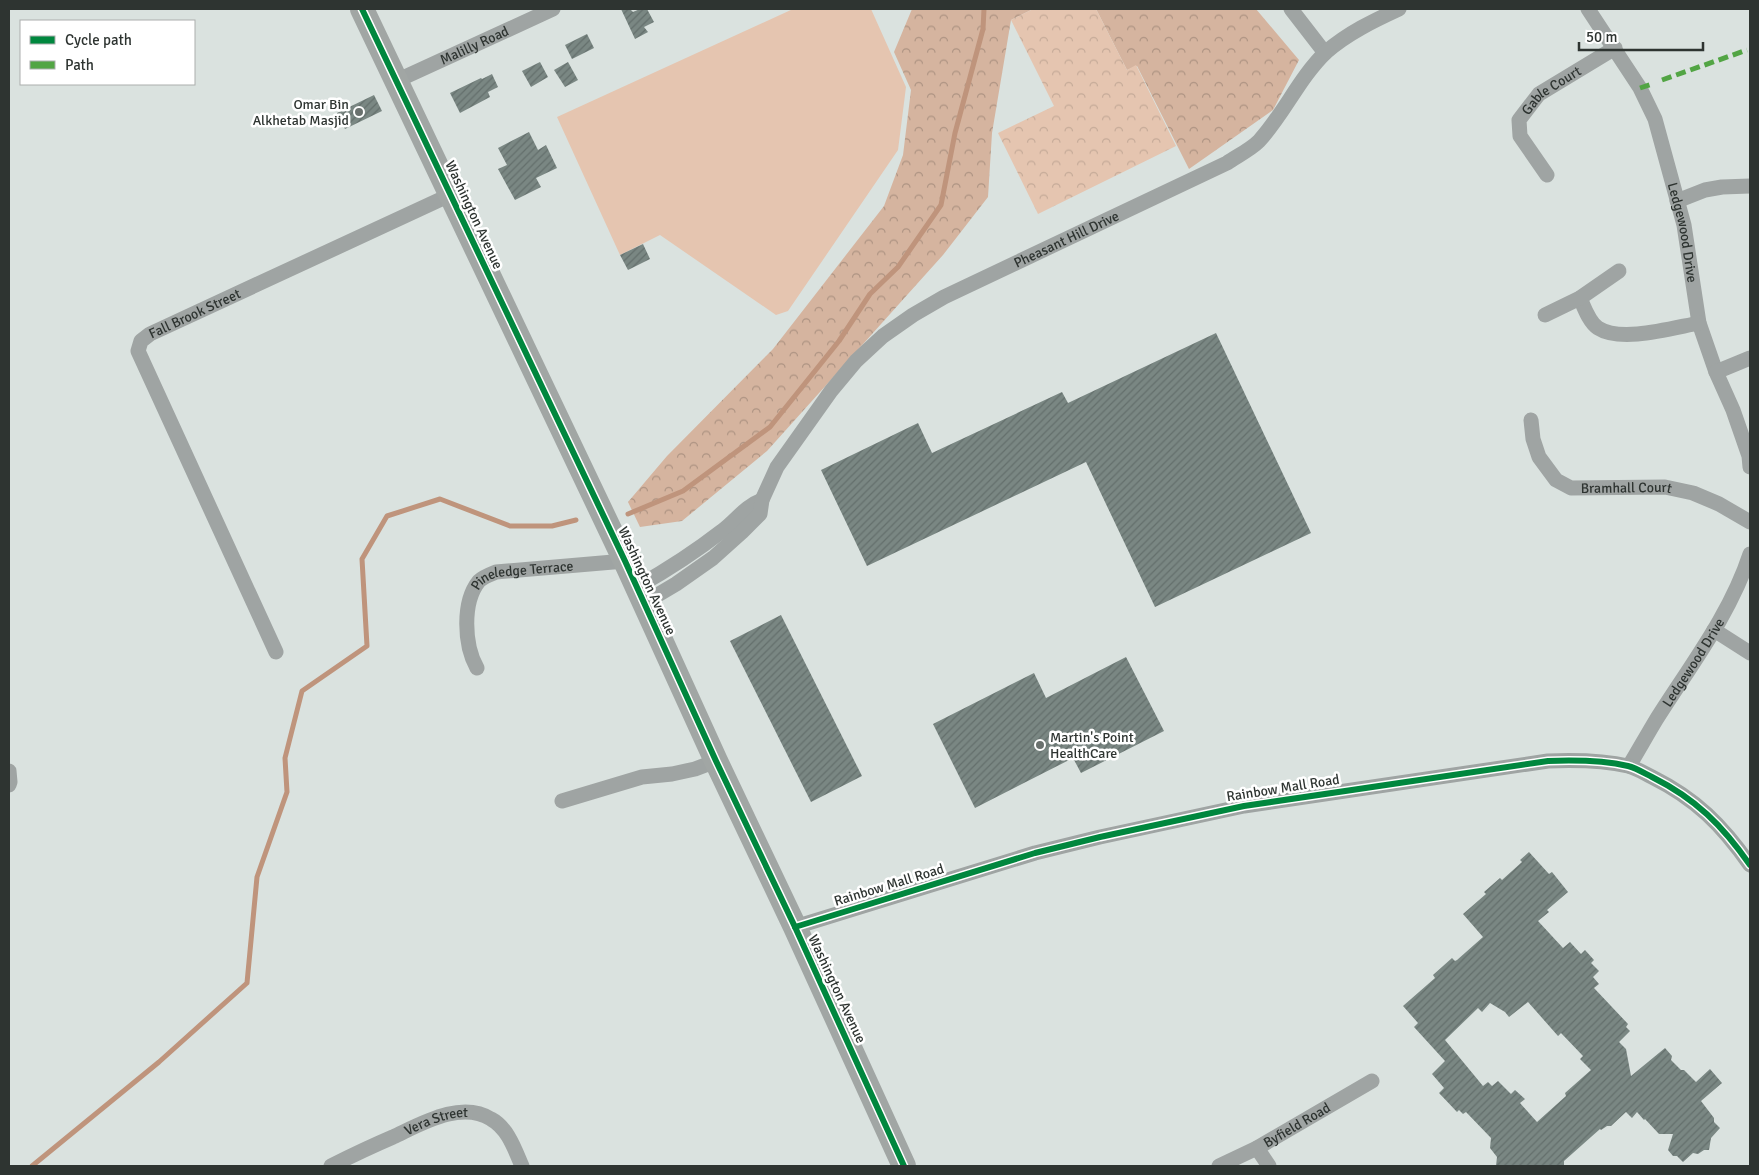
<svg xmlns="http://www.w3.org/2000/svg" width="1759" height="1175" font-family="Signika,sans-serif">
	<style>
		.grass { fill: #e5c5b0 }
		.forest { fill: url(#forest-crowns) }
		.park { fill: url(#park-crowns) }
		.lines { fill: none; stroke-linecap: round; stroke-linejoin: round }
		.stream { stroke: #bf947c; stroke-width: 5 }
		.building { fill: url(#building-hatch); fill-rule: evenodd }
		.street { stroke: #9fa4a3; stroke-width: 15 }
		.primary { stroke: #a1a6a4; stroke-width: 24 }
		.quiet { stroke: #52a544; stroke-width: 5; stroke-dasharray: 10 5; stroke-linecap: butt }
		.cycleway-casing { stroke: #fff; stroke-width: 9 }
		.cycleway { stroke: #00873e; stroke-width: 6 }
		.poi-dot { fill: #6a716e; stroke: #fff; stroke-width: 2 }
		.labels { text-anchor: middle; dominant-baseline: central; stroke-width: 5; stroke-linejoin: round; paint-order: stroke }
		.street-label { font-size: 14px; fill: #2e3431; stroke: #fff }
		.poi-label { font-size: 14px; fill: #2e3431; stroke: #fff; text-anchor: end }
	</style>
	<defs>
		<pattern id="forest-crowns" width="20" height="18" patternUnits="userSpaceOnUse" patternTransform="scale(1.25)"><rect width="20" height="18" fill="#d5b49f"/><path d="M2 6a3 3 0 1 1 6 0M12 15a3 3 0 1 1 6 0" fill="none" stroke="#ad9382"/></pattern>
		<pattern id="park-crowns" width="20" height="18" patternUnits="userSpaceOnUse" patternTransform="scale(1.25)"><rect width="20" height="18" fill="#e5c5b0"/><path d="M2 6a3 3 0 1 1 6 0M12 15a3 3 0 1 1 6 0" fill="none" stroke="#c5aa98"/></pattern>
		<pattern id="building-hatch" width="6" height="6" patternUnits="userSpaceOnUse" patternTransform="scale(1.25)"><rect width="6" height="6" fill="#7a8783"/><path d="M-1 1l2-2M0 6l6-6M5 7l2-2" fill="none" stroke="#646f6c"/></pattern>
	</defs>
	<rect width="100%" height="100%" fill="#dae2df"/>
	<polygon class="grass" points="793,9 871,9 906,87 898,150 788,311 776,315 660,235 620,255 557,117"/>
	<g class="forest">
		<polygon points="912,9 1033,9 1011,20 992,133 988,197 943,255 767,451 682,521 640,527 628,502 667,456 773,349 884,206 903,155 911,90 894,52"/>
		<polygon points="1096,9 1256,9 1299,60 1273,110 1189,169 1137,66 1127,70"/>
	</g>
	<polygon class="park" points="1033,9 1096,9 1127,70 1136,65 1176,146 1038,214 998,133 1054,106 1011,20"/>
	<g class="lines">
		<g class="stream">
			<polyline points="628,514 683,491 770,427 839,341 870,294 898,267 941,205 955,133 983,29 984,9"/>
			<polyline points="32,1166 159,1062 247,983 257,877 287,792 285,758 302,691 367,646 362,559 387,516 440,499 510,526 552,526 576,520"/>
		</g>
	</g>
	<g class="building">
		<polygon points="621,9 630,9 633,12 640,9 647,9 654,22 644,27 648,32 635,39"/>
		<polygon points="587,34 594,48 572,59 565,45"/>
		<polygon points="540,62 548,77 531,87 522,71"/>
		<polygon points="568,62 578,80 565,87 554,70"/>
		<polygon points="492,74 498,87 488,92 490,97 460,113 450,93 481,78 482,79"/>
		<polygon points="374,95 382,111 345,129 337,113"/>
		<polygon points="529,132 538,150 546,145 557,168 536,178 541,187 515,200 498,169 507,165 498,148"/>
		<polygon points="643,244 650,259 628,270 620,255"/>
		<polygon points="1216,333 1311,533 1155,607 1086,462 867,566 821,470 918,423 932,453 1062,392 1068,403"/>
		<polygon points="781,615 862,776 811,802 730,641"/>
		<polygon points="1126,657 1164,731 1081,773 1073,758 975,808 933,724 1034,673 1046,698"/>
		<path d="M1529,852l20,22 3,-2 16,20 -21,18 2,2 -11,9 25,27 7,-6 11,12 4,-4 9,10 -3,3 8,8 -6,6 6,7 -5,4 34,36 -2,3 4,4 -11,11 7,7 5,27 34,-28 7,8 -1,4 10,10h3l12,12 14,-13 12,14 -21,18 13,17v4l6,6 -9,10 -2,12h-5l-6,4 -5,-1 -10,9 -6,-6h-4l-5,-6 5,-16h-14l-14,-15 -1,1 -7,-8 -5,6 -6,-6 -15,14h-4l-6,4 -1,-1 -36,32v5h-68l1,-9 -7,-9 1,-10 -25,-26 -3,2 -4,-4 -2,2 -18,-19 5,-5 -12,-14 13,-13 -31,-34 4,-4 -15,-17 32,-28 -2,-3 19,-17 3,3 2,-1 26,-23 -20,-23 23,-20 -2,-2 16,-14 2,2 20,-18 -2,-2zM1528,1002l30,34 3,-3 22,23 -3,3 11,11 -26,23 1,3 -29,26 -17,-19 5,-4 -10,-9 -4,4 -13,-13 -6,5 -4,-4 -5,4 -38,-46 33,-32 4,4 8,-9 15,9 4,5z"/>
	</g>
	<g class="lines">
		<g class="street">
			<polyline points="1291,9 1325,53"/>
			<path id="s1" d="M1588,9l52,79 15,31 29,106 15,98 17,49 17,38 16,46 1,11"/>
			<path id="s2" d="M396,81l157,-72"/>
			<path id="s3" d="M1547,175l-27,-39 -1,-16 20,-26 76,-46"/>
			<polyline points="1677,201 1705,190 1722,187 1750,186"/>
			<path d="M1580,298c4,9 9,24 18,30 23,15 74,0 101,-5"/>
			<polyline points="1545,315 1580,298 1619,271"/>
			<polyline points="1716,372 1750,358"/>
			<path id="s4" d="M1531,420l2,19 6,18 17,23 15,8 94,-1 28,6 26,11 31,18"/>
			<path d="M637,587c30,-17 58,-35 85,-56 15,-11 22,-24 40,-31"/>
			<path id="s5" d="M644,603l32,-19 37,-26 29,-26 18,-18 2,-14 15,-33 54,-76 25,-30 27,-25 30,-21 31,-18 283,-134c10,-7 23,-13 32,-22 25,-27 40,-63 67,-89 22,-19 47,-31 73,-43"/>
			<polyline points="1714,630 1750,653"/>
			<path id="s6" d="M276,652l-138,-301 3,-10 9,-7 300,-139"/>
			<path id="s7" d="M477,668c-13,-23 -15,-66 2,-87 4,-4 12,-7 17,-9l129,-11"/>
			<path id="s8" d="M1629,766c9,-15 18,-31 27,-46 34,-54 74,-105 94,-166"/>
			<polyline points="9,771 10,782 9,785"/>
			<polyline points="562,801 642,777 672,774 695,769 716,761"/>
			<path d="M795,927l240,-74 65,-16 144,-31 304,-45c26,-1 54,-1 80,5 8,2 16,7 24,11 44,22 70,48 98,88"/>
			<polyline points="1257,1148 1269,1166"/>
			<path id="s9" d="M331,1166c20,-10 41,-20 62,-29 28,-13 68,-37 98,-18 17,9 24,31 31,47"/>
			<path id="s10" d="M1219,1166l38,-18 115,-67"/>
		</g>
		<polyline class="primary" points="362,9 625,561 716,761 795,927 904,1166"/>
		<g class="quiet">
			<polyline points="1662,80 1747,50"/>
			<polyline points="1640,88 1652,84"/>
		</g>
		<g class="cycleway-casing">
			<g id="cycleway">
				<polyline points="362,9 625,561 716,761 795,927 904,1166"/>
				<path d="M795,927l240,-74 65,-16 144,-31 304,-45c26,-1 54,-1 80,5 8,2 16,7 24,11 44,22 70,48 98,88"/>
			</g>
		</g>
		<use href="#cycleway" class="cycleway"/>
	</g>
	<g class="poi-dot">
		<circle cx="359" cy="112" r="5"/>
		<circle cx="1040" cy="745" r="5"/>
	</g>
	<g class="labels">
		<g class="street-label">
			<text stroke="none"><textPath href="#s2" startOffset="86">Malilly Road</textPath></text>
			<text stroke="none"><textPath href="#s3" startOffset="108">Gable Court</textPath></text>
			<text transform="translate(474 215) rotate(65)">Washington Avenue</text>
			<text stroke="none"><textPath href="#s1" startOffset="246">Ledgewood Drive</textPath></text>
			<text stroke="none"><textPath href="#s5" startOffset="574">Pheasant Hill Drive</textPath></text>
			<text stroke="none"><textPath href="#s6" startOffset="402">Fall Brook Street</textPath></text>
			<text stroke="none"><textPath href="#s4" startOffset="139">Bramhall Court</textPath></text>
			<text stroke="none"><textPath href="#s7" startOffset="135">Pineledge Terrace</textPath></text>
			<text transform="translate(647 581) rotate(65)">Washington Avenue</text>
			<text stroke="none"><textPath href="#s8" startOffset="122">Ledgewood Drive</textPath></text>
			<text transform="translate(1283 788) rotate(-9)">Rainbow Mall Road</text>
			<text transform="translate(889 885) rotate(-17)">Rainbow Mall Road</text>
			<text transform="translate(837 989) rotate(65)">Washington Avenue</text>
			<text stroke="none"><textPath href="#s9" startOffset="115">Vera Street</textPath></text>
			<text stroke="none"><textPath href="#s10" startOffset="88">Byfield Road</textPath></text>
		</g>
		<g class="poi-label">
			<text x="349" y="104">Omar Bin<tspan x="349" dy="16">Alkhetab Masjid</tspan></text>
			<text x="1050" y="737" text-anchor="start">Martin's Point<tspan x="1050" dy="16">HealthCare</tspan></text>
		</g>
	</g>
	<rect width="1759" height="1175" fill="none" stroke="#2e3431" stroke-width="20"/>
	<rect x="20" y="20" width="175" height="65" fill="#ffffff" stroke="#abaead"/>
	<rect x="30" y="36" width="25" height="8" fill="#00873e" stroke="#abaead"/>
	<text x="65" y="45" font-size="15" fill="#2e3431">Cycle path</text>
	<rect x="30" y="61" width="25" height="8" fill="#52a544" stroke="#abaead"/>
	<text x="65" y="70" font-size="15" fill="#2e3431">Path</text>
	<path d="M1579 42v8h124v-8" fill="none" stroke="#2e3431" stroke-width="2.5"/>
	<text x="1586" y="42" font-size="15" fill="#2e3431" stroke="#ffffff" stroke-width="4" paint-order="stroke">50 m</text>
</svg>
